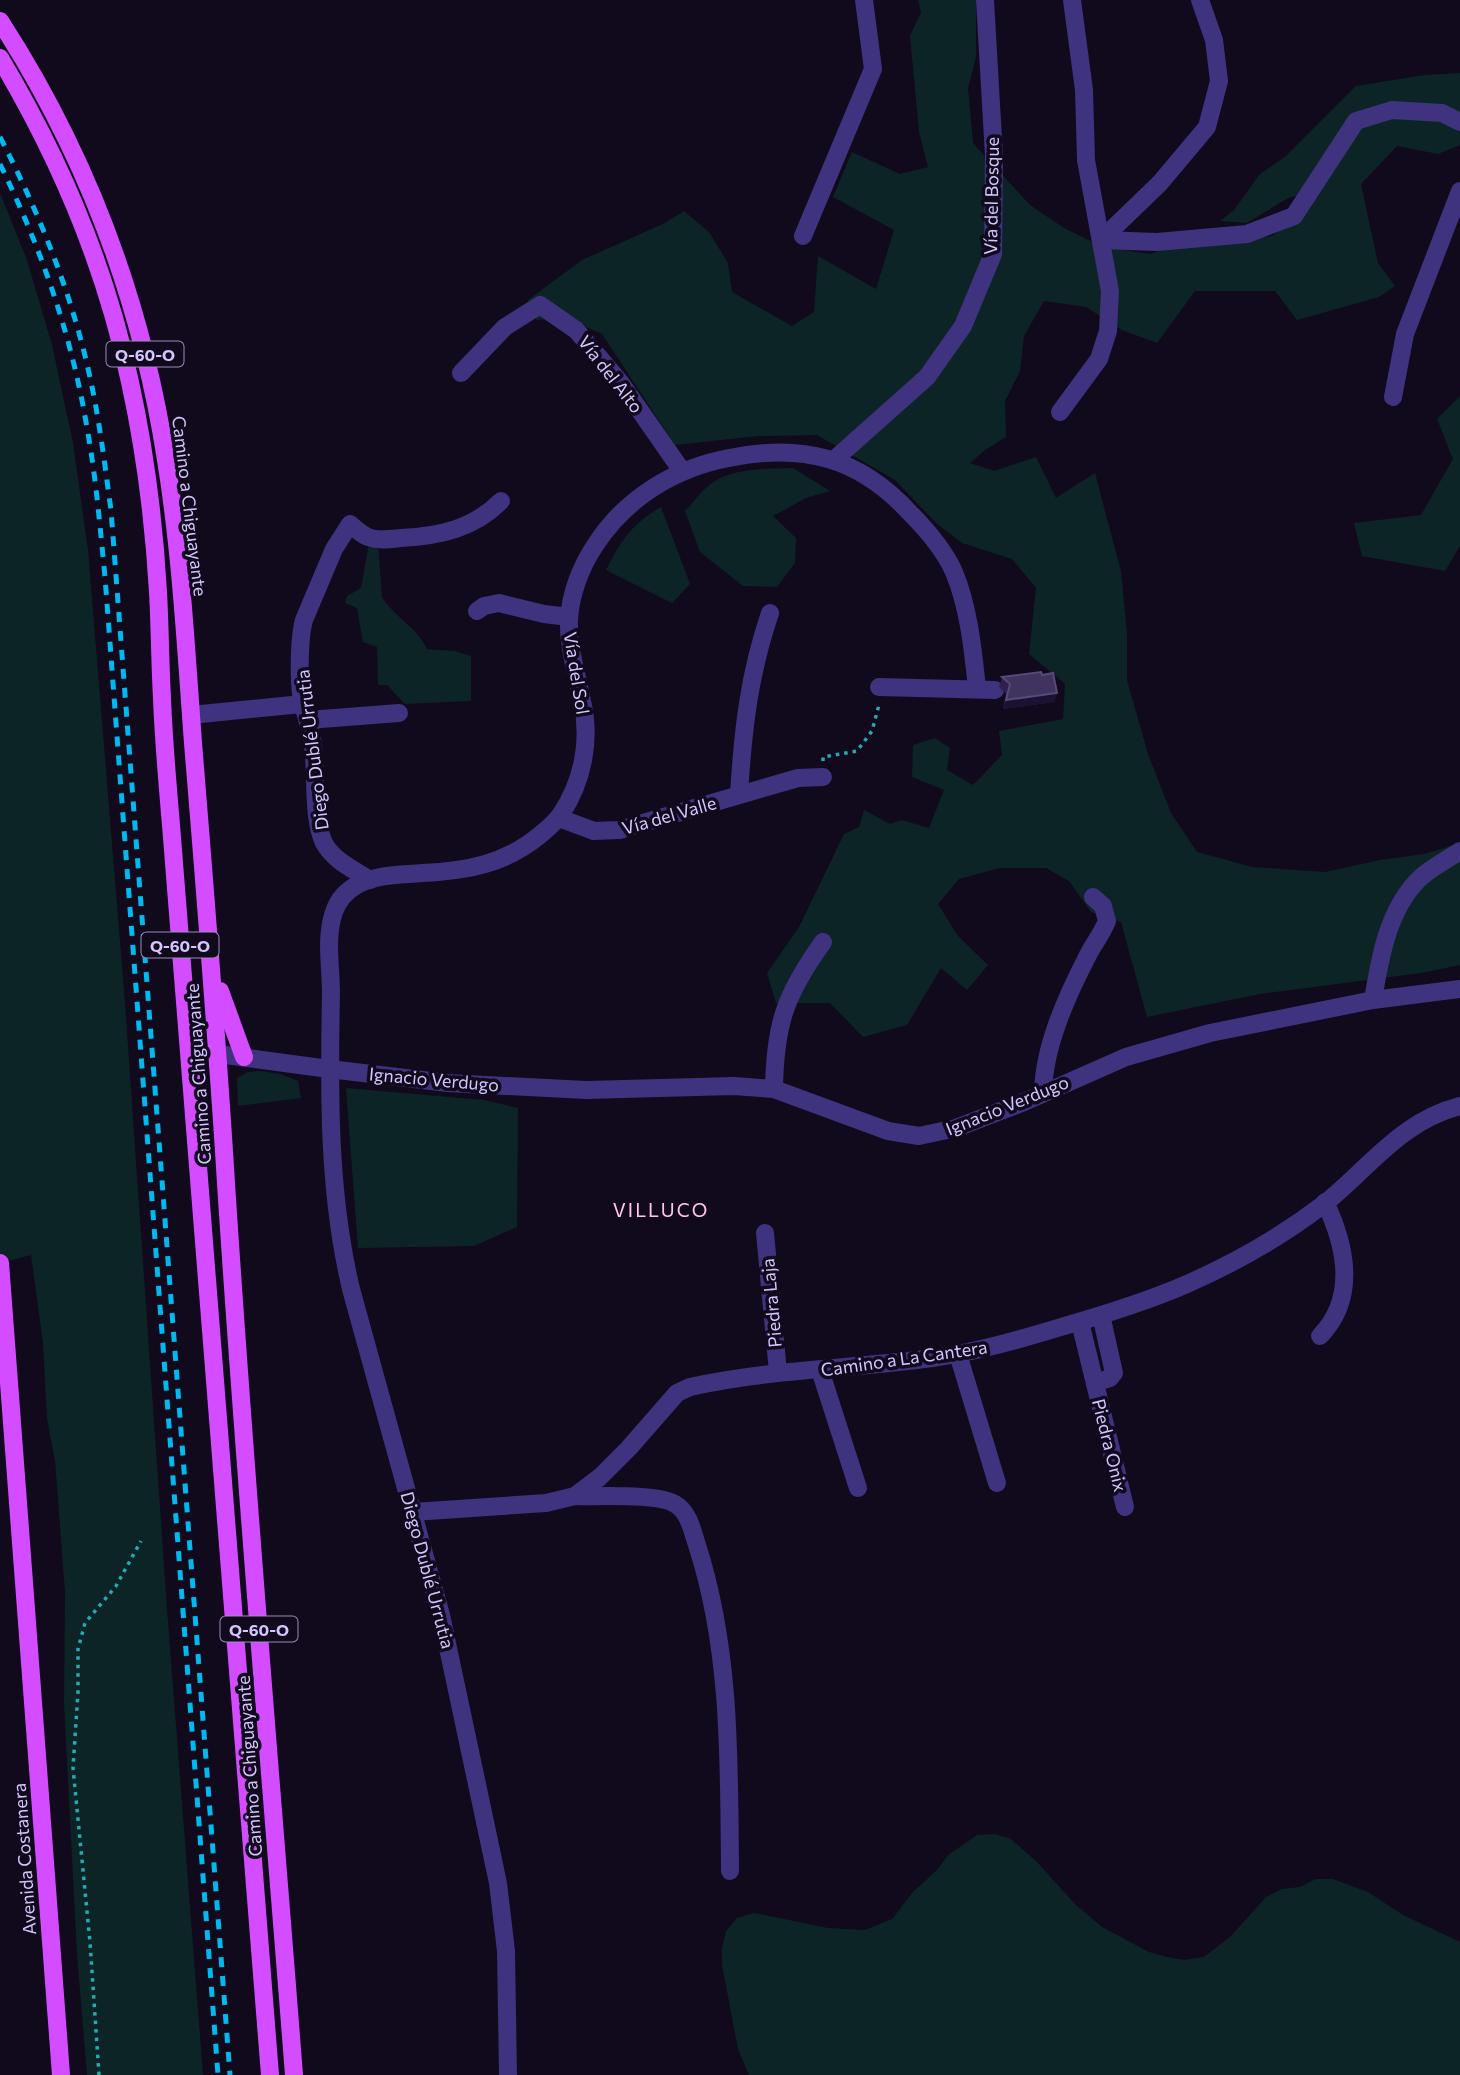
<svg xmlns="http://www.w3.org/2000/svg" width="1460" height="2075" font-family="Commissioner,sans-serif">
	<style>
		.green { fill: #0d2426 }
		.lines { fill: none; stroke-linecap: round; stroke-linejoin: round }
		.path { stroke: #26a9b3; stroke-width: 3.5; stroke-dasharray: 3.5 5; stroke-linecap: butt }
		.minor { stroke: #3f327e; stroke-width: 18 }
		.major { stroke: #d44cff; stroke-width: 18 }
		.rail { stroke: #00b9f0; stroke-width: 5; stroke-dasharray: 10 9; stroke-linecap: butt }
		.wall { fill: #2f214c }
		.shaded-wall { fill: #1b1130 }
		.building { fill: #41335f; stroke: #584a78; stroke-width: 2 }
		.labels { text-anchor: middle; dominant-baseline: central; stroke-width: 7; stroke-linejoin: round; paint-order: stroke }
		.shield { fill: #100a1c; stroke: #998dbb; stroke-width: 2 }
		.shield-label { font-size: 16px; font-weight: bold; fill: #d4c5ff }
		.street-label { font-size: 18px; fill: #d4c5ff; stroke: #100a1c }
		.neighbourhood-label { font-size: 19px; letter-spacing: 2px; fill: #ffc7e3; stroke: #100a1c }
	</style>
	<rect width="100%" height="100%" fill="#100a1c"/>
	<g class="green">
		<polygon points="918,0 976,0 976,57 968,88 973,143 1030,205 1064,228 1103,247 1150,254 1182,244 1223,244 1272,236 1301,215 1322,189 1288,198 1247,223 1220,221 1234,210 1260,174 1286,156 1356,86 1424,75 1460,73 1460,145 1438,154 1397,146 1361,184 1378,263 1395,286 1379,297 1297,320 1275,291 1195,291 1157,343 1122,330 1086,307 1044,301 1024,336 1020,371 1005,401 1006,437 985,450 970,463 994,471 1036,457 1056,498 1095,473 1121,571 1127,634 1127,680 1148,754 1171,813 1197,852 1252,867 1325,872 1380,860 1424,854 1460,843 1460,965 1421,973 1260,994 1147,1017 1121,922 1091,912 1069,881 1046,868 1000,868 959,879 938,904 958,936 988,965 967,990 941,968 907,1025 863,1037 830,1003 776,1003 767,973 799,927 844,834 859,827 864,810 890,824 902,820 929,828 944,790 912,777 913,745 935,738 950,748 947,770 973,785 1002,755 999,731 1063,719 1065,684 1029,654 1036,588 1012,559 962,543 936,523 895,480 817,435 758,436 675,445 602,334 565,318 536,320 528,300 582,260 665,223 684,211 709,232 728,263 732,292 792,326 814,312 818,256 876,289 894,230 833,197 852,152 900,174 928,167 919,132 910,36 921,12"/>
		<polygon points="0,193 27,260 52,345 73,443 88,550 125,1003 167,1609 203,2075 87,2075 77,1954 64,1703 65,1592 55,1460 47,1419 43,1343 31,1255 0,1263"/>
		<polygon points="1460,396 1460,546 1445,571 1362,556 1354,523 1421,515 1453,459 1437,419"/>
		<path d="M793,468l37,23 -24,7 -33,18 23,22 -1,25 -18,24 -34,-1 -43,-34 -15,-41c8,-8 14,-17 22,-24 21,-20 59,-18 86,-19z"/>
		<path d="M661,507l29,77 -18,19 -66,-33c15,-30 26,-46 55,-63z"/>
		<path d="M369,543h9l4,54c12,20 35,30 45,52l28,2 16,5v45l-66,3 -18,-19h-9l-1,-38 -14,-5 -6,-34 -12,-5 2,-7 14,-8z"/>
		<polygon points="260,1071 280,1074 298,1081 301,1098 238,1106 237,1078 248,1072"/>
		<polygon points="346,1088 484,1100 518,1108 517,1227 474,1246 358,1248"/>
		<polygon points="995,1834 1011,1839 1037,1862 1075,1904 1102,1927 1149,1952 1167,1957 1184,1960 1204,1957 1231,1936 1266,1897 1282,1889 1300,1887 1316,1879 1333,1879 1368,1892 1403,1915 1460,1942 1460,2075 749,2075 738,2049 722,1965 722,1948 726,1931 737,1918 754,1913 828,1928 865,1930 892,1919 913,1892 938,1869 948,1855 977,1835"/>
	</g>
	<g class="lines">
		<g class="path">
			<polyline points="823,761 823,757 857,751 872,731 879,705"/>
			<polyline points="99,2075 90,1942 73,1768 78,1692 78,1649 85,1623 116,1586 141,1541"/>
		</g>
		<g class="minor">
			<polyline points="803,236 873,69 864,0"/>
			<polyline points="1101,240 1157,242 1247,234 1294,216 1356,121 1392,110 1442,113 1460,122"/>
			<polyline points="1101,240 1160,183 1207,127 1219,81 1214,40 1200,0"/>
			<polyline points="461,373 505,327 540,305 576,330 620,382 682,471"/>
			<polyline points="1393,397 1405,334 1460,191"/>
			<polyline points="1060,412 1099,359 1108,331 1110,291 1086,160 1084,90 1072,0"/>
			<polyline points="835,459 927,377 963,326 993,254 994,156 985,0"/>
			<polyline points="477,611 484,606 499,603 544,614 569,617"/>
			<polyline points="879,687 995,690"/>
			<polyline points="191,715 302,704"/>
			<polyline points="308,720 399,713"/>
			<path d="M739,794c4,-65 10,-119 31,-181"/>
			<polyline points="559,818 594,831 619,830 798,778 823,777"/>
			<path d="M370,880c-17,-11 -36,-19 -46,-37 -12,-25 -7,-68 -11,-96 -1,-15 -6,-27 -10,-42 -5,-18 -4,-67 1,-85l30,-71 16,-25c6,5 11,10 18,13 10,4 22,2 33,1 39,-2 72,-9 100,-37"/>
			<path d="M1373,1000c7,-43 15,-90 46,-121 11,-11 28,-19 41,-28"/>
			<polyline points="218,1054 329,1069 448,1083 586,1090 734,1086 774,1089 888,1131 919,1136 956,1128 1024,1102 1126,1057 1210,1033 1373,1000 1460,989"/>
			<path d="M774,1089c1,-65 11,-94 49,-147"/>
			<path d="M1043,1092c1,-45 23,-94 43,-133 6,-13 16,-25 21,-38l-4,-15 -10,-9"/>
			<polyline points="765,1233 778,1372"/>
			<polyline points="1080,1322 1125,1507"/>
			<path d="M1320,1336c37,-38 26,-90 5,-134"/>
			<polyline points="958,1354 997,1483"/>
			<polyline points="820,1370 858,1488"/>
			<polyline points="1095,1383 1110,1378 1114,1373 1101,1315"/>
			<path d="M575,1496c22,1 83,-3 100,8 14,8 17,26 22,41 34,105 32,217 33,326"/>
			<path d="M413,1512l133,-9 29,-7 25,-19 29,-29 48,-55 13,-6c80,-18 162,-18 242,-29 44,-6 86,-18 129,-31 42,-12 85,-25 126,-43 48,-21 95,-48 137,-80 45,-36 77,-83 136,-98"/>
			<path d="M508,2075l-2,-124 -8,-68 -57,-268 -90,-326c-23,-97 -22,-197 -20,-296 0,-26 -6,-55 3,-81 4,-12 12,-21 23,-27 20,-11 44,-10 65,-12 45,-2 83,-9 118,-38 7,-6 15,-12 21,-21 22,-33 30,-74 21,-113 -5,-27 -14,-53 -13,-80 1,-27 12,-55 27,-77 30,-46 79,-76 133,-86 73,-15 130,-1 181,55 17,17 34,37 44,59 15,36 19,79 23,116"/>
		</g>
		<g class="major">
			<path d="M0,21c86,133 142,282 166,439 15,93 20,189 27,283 12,146 24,293 33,440 19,298 45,595 68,892"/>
			<path d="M0,58c59,99 106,210 130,324 15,69 24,140 28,210 2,36 2,71 4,106 2,55 8,110 12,165l96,1212"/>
			<polyline points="220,991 244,1057"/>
			<polyline points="0,1263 61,2075"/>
		</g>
		<g class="rail">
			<path d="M0,137c40,78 73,159 91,245 9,42 14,85 20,128l119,1565"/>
			<path d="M0,164c41,84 72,172 87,264 9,49 13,99 18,149l113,1498"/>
		</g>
	</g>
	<polygon class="wall" points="1042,675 1057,693 1054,702 1003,709 1006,694 999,687 1002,677"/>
	<polygon class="shaded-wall" points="1057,693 1054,702 1003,709 1006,700"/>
	<polygon class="building" points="1041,672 1042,675 1053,673 1057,693 1006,700 1010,684 1002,677"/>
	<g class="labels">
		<g class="shield">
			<rect x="106.5" y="341.5" width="77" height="25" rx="5"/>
			<rect x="141.5" y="932.5" width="77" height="25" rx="5"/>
			<rect x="220.5" y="1616.5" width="77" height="25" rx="5"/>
		</g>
		<g class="shield-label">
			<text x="145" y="354">Q-60-O</text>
			<text x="180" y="945">Q-60-O</text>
			<text x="259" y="1629">Q-60-O</text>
		</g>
		<g class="street-label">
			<text transform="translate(991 196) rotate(-89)">Vía del Bosque</text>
			<text transform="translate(611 374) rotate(52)">Vía del Alto</text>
			<text transform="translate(190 506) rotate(83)">Camino a Chiguayante</text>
			<text transform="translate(577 673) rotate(81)">Vía del Sol</text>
			<text transform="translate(312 750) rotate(-97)">Diego Dublé Urrutia</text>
			<text transform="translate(669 815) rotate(-16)">Vía del Valle</text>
			<text transform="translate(198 1074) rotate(-94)">Camino a Chiguayante</text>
			<text transform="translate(434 1079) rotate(5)">Ignacio Verdugo</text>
			<text transform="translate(1007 1105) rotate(-22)">Ignacio Verdugo</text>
			<text transform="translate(771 1303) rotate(-95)">Piedra Laja</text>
			<text transform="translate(904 1358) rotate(-8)">Camino a La Cantera</text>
			<text transform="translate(1110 1445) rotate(76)">Piedra Onix</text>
			<text transform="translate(428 1570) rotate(75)">Diego Dublé Urrutia</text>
			<text transform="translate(249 1766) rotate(-94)">Camino a Chiguayante</text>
			<text transform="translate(24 1859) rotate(-94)">Avenida Costanera</text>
		</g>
		<g class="neighbourhood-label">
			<text x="661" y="1209">VILLUCO</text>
		</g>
	</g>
</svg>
